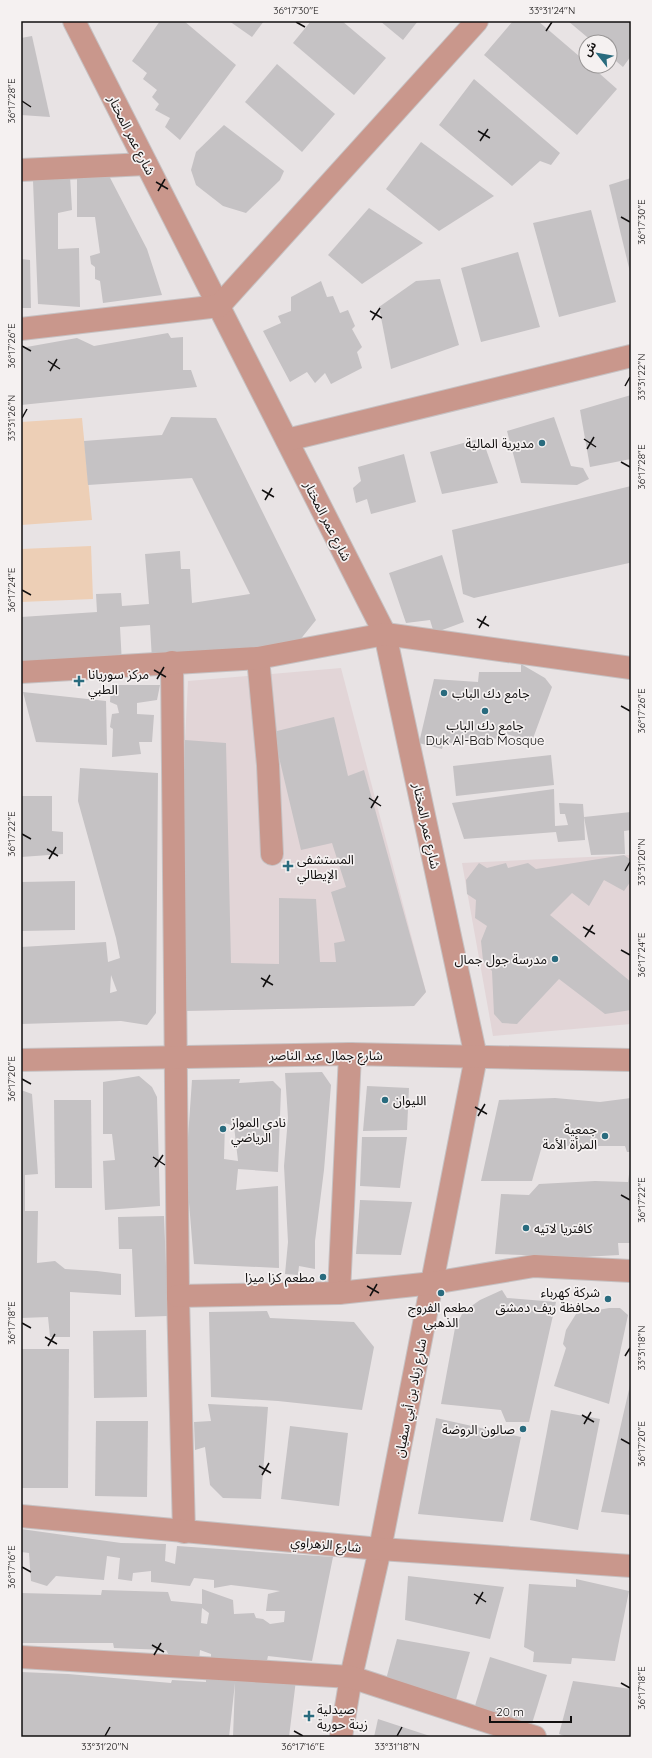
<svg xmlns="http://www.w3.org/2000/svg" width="652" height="1758" font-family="Quicksand,'Noto Sans Arabic',sans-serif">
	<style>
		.built { fill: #e2d5d7 }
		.green { fill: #edcfb6 }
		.building { fill: #c5c2c4; fill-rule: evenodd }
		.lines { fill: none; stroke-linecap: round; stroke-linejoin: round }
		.minor-casing { stroke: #c6c1c2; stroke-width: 24 }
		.minor { stroke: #c9978c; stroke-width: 22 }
		.ticks { fill: none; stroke: #110f0f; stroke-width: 1.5 }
		.poi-dot { fill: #296b7e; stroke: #f5f1f1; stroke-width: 1.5 }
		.labels { text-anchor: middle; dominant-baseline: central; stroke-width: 3.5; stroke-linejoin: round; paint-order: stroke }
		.street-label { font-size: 13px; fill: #110f0f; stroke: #f5f1f1 }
		.poi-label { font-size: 13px; fill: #110f0f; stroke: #f5f1f1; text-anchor: start }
		.neatline { fill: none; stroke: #110f0f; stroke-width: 1.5 }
		.ticks-label { font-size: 10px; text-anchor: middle; fill: #110f0f }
	</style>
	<rect width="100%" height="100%" fill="#e8e3e4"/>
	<g class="built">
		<polygon points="341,668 426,992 414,1006 183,1011 185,740 188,681"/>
		<polygon points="631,855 631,1024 493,1036 462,863"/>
	</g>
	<g class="green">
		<polygon points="82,418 92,520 21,525 21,422"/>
		<polygon points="91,546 93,599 21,602 21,549"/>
	</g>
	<g class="building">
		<polygon points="160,21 184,21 236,65 180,140 165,127 170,118 155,110 159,104 152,97 157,90 143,79 147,73 132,61"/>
		<polygon points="229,21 264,21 252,37"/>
		<polygon points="311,21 342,21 386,58 354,95 293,43"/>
		<polygon points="380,21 418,21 403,40"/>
		<polygon points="513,21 538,21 586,62 586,66 591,66 617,89 577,135 484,55"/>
		<polygon points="568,21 631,21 631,56 623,67 610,56 610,42 593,42"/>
		<polygon points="32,36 50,117 21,115 21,38"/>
		<polygon points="277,64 335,114 302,152 245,102"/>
		<polygon points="474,79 560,153 551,165 540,161 512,186 439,125"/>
		<polygon points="224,125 284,171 280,180 246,213 223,206 196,185 191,170 196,152"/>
		<polygon points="421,142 494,196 439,231 386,189"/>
		<polygon points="106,170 147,249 162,295 103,303 100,281 95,279 95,267 91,264 90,256 100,253 95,217 77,217 77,172"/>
		<polygon points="70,176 72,210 58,213 58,249 79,248 80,307 38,304 33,181"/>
		<polygon points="631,178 631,272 630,272 609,185"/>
		<polygon points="369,208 423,243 362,284 328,255"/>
		<polygon points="591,210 616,302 559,317 533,223"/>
		<polygon points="518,252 540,327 481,342 461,268"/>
		<polygon points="21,259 30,260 31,308 21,308"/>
		<polygon points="440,279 459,345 391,369 379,307 416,281"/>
		<polygon points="321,281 327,297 333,296 340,313 348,310 355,326 352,329 362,347 357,352 362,368 331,384 325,373 315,383 307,372 290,382 263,331 281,323 278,316 291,311 291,297"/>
		<polygon points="168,333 171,338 183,337 183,370 191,370 197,387 21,405 21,348 77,338 94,346"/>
		<polygon points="631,395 631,459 590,467 580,410"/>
		<polygon points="171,417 216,418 316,620 291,651 152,660 150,625 120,627 122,664 21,670 21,617 97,612 96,594 121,593 122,606 149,604 145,554 180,551 181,569 190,569 192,603 250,594 192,478 88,485 84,441 162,435"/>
		<polygon points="554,417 571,466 583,468 589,479 577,485 521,483 507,431"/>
		<polygon points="482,438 498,483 442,494 430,452"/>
		<polygon points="404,454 416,502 371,514 367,499 356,503 353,488 361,481 358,467"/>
		<polygon points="631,486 631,564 629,563 474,598 463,594 452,530"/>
		<polygon points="442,555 464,622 434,633 430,620 406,623 389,573"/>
		<polygon points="521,664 545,678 552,687 532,741 506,734 503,740 487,737 485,745 464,740 461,745 444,742 442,749 419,743 434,679 478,682 479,672 521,672"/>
		<polygon points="111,685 160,685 157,700 137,703 137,714 154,715 152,742 139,742 141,754 112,757 113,729 110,727 112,714 119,713 117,705 110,702"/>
		<polygon points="23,692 106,701 107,745 36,742"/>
		<polygon points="334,717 348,776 364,770 426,992 414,1006 183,1011 185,740 226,743 231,963 279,964 279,898 316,899 320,962 336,962 334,943 345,941 331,892 346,887 332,843 301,850 273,732"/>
		<polygon points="551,755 554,785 456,796 453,766"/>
		<path d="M80,768l78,5 -2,240 -9,12 -26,-4 -100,3v-77l85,-5 2,20 12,-4 -4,-20 -38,-137zM111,975l6,16 -7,2z"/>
		<polygon points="554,789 555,826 568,825 565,814 560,814 559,803 583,804 584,817 631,812 631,830 624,831 625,854 591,855 584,817 585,840 558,842 556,832 464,839 452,803"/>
		<polygon points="21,796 52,796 52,831 63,832 63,854 21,857"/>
		<polygon points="624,855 631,860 631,881 624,891 604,880 589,906 572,893 550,915 631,982 631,1010 605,1014 559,979 517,1024 502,1023 494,1014 492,971 483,961 481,941 487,926 475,918 476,900 467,894 466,880 479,863 487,868 506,863 508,868 528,863 536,869"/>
		<polygon points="75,881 75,930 21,931 21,882"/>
		<polygon points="322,1072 331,1085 324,1170 315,1241 315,1269 299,1266 298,1275 285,1274 288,1242 284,1166 288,1118 285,1073"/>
		<polygon points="139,1076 152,1087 157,1097 160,1206 105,1210 103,1161 115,1160 112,1134 103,1134 103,1082"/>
		<path d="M240,1079l-1,4 34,-2 8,8 -3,83 -40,-3 -2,21 42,-4 1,82 -85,-4 -8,-98 6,-86zM225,1123l9,3 4,35 -14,-2z"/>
		<polygon points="367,1086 409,1088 407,1130 363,1131"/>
		<polygon points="21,1090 32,1094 38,1174 25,1175 25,1211 38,1211 37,1263 55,1261 65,1269 97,1271 121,1274 121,1295 70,1292 70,1337 50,1337 48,1317 21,1318"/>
		<polygon points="555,1098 600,1102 631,1098 631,1152 627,1152 625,1146 542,1146 532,1181 481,1181 499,1100"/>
		<polygon points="54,1100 91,1100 92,1188 55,1188"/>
		<polygon points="362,1137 407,1137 400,1188 360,1186"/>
		<polygon points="630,1167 631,1243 618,1243 619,1255 583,1257 495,1254 501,1194 529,1195 539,1184 595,1181 628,1182"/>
		<polygon points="360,1200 412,1202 401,1255 356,1254"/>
		<polygon points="164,1216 168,1316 135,1317 132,1249 119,1249 118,1217"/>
		<polygon points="502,1290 507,1298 556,1302 529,1422 506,1422 501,1410 441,1404 455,1328 463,1312 480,1300"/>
		<polygon points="609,1308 620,1308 628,1315 609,1404 554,1386 566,1348 563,1344 566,1330 576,1314"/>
		<polygon points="267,1311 270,1318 354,1322 374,1347 362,1410 278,1401 211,1397 209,1312"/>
		<polygon points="146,1330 147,1397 94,1398 93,1331"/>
		<polygon points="21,1349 69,1349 68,1488 21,1488"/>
		<polygon points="630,1385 631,1515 601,1512"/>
		<polygon points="208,1404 268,1407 261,1499 223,1498 210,1485 205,1447 195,1450 194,1422 211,1421"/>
		<polygon points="551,1410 600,1419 578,1530 530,1520"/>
		<polygon points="436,1418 521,1437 503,1522 418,1514"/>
		<polygon points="96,1421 148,1421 147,1497 95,1496"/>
		<polygon points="290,1426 348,1433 339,1506 281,1499"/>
		<path d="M21,1529l100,14 45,1 -1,17 10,3 2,-18 156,11 -21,104 -44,-5 -2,9 -55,-5v-6l-11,-4 -1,11 -28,-2 -5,-9 -52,-2 -1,-5h-92v-50l80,2 1,-5 66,2 3,9 31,3v-15l31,11 1,14 20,-1 2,5 7,1 7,5 14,-2 1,-11h-19l2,-17 12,-3 -49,-6 -17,3v-8l-20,-2 -4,8 -39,-4v-11l-18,2 -1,8 -14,-2 2,-21 -13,-2 -3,24 -48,-4 -9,10 -16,-5 -2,-28 -8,-1zM202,1608l7,5 -2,11 -6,-1z"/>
		<polygon points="408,1576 504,1587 490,1639 405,1620"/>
		<polygon points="576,1579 629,1591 615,1661 572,1658 571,1664 533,1662 534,1652 524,1647 529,1584 576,1587"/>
		<polygon points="397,1639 470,1652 455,1703 385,1683"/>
		<polygon points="490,1657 547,1675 530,1730 473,1712"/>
		<polygon points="21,1672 68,1674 171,1683 172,1680 206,1682 206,1675 296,1680 289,1737 233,1737 235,1683 229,1737 21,1737"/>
		<polygon points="573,1681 631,1689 631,1737 567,1737 559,1734"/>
		<polygon points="378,1719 433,1737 374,1737"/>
	</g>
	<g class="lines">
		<g class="minor-casing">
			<g id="minor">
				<polyline points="74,21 385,634 476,1057 380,1549 351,1677 341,1737"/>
				<polyline points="21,170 146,164"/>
				<polyline points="21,329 219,306 477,21"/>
				<polyline points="287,440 631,356"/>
				<polyline points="258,658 268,765 272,854"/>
				<polyline points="172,662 178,1296 184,1532"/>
				<polyline points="21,672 258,658 385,634 631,668"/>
				<polyline points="21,1060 350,1054 631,1060"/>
				<polyline points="339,1293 350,1054"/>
				<polyline points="178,1296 339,1293 433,1283 534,1266 631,1271"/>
				<polyline points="21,1516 380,1549 631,1566"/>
				<polyline points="21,1657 351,1677 535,1737"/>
			</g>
		</g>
		<use href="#minor" class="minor"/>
	</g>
	<path class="ticks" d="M296,22l9,5M546,31l6,-9M22,101l9,6M478,131l12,7M480,141l8,-12M156,182l12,7M158,191l7,-12M621,217l9,5M370,311l12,7M372,320l8,-12M22,346l9,5M48,361l12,8M50,371l7,-12M625,386l5,-9M22,418l5,-9M584,439l12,8M587,449l7,-12M621,462l9,5M262,490l12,7M265,500l7,-12M22,590l9,5M477,619l12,7M479,628l7,-12M154,670l12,7M157,679l7,-12M621,706l9,5M369,798l12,8M371,808l7,-12M22,834l9,5M47,849l11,7M49,859l7,-12M625,871l5,-9M583,927l12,7M585,937l8,-12M621,950l9,5M261,978l12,7M263,987l7,-12M22,1079l9,5M475,1107l12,7M478,1116l7,-12M153,1157l12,8M155,1167l8,-12M621,1195l9,5M367,1286l12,7M370,1296l7,-12M22,1323l9,5M45,1337l12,7M48,1346l7,-12M625,1356l5,-8M582,1415l12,7M584,1424l7,-12M621,1439l9,5M259,1466l12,7M262,1475l7,-12M22,1567l9,5M474,1594l12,8M476,1604l7,-12M152,1645l12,7M154,1655l7,-12M621,1683l9,5M294,1731l9,5M105,1736l5,-9M397,1736l5,-9"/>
	<g class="poi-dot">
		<circle cx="542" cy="443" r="4"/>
		<path d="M77 675h4v4h4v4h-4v4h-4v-4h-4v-4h4z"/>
		<circle cx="444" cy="693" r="4"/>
		<circle cx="485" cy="711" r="4"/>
		<path d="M286 860h4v4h4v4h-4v4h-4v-4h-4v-4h4z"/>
		<circle cx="555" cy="959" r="4"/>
		<circle cx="385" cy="1100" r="4"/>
		<circle cx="223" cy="1129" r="4"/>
		<circle cx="605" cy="1136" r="4"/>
		<circle cx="526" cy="1228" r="4"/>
		<circle cx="323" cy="1277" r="4"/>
		<circle cx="441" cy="1293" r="4"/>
		<circle cx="608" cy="1299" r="4"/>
		<circle cx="523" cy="1429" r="4"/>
		<path d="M307 1710h4v4h4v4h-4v4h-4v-4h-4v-4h4z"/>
	</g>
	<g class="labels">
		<g class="street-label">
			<text transform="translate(132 135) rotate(63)">شارع عمر المختار</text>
			<text transform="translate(328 521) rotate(63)">شارع عمر المختار</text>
			<text transform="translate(427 826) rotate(78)">شارع عمر المختار</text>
			<text x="326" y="1055">شارع جمال عبد الناصر</text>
			<text transform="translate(410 1398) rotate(-79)">شارع زياد بن أبي سفيان</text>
			<text transform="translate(326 1544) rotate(5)">شارع الزهراوي</text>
		</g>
		<g class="poi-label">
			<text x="534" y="443" text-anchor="end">مديرية المالية</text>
			<text x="88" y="674">مركز سوريانا<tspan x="88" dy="15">الطبي</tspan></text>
			<text x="452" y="693">جامع دك الباب</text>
			<text x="485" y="725" text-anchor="middle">جامع دك الباب<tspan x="485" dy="15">Duk Al-Bab Mosque</tspan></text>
			<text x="297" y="859">المستشفى<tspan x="297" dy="15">الإيطالي</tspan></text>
			<text x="547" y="959" text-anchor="end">مدرسة جول جمال</text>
			<text x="393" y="1100">الليوان</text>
			<text x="231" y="1122">نادي المواز<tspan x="231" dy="15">الرياضي</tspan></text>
			<text x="597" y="1129" text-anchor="end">جمعية<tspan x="597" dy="15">المرأة الأمة</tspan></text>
			<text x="534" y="1228">كافتريا لاتيه</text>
			<text x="315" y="1277" text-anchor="end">مطعم كزا ميزا</text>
			<text x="600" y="1292" text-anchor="end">شركة كهرباء<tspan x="600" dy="15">محافظة ريف دمشق</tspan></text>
			<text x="441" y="1307" text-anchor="middle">مطعم الفروج<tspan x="441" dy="15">الذهبي</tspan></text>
			<text x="515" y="1429" text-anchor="end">صالون الروضة</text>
			<text x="317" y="1709">صيدلية<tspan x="317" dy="15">زينة حورية</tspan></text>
		</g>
	</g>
	<rect width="652" height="1758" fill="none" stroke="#f5f1f1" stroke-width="44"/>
	<g transform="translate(598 54) rotate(301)"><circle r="19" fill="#f5f1f1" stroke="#9a9797"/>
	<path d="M0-3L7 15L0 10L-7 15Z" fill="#296b7e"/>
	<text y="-6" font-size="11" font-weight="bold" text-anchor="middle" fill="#110f0f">ش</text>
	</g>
	<path d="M490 1716v6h81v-6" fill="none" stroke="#110f0f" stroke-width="2"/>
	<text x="496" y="1716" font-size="12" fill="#110f0f" stroke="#f5f1f1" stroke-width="3" paint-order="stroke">20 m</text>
	<rect x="22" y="22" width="608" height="1714" class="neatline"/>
	<g class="ticks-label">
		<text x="296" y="14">36°17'30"E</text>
		<text x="552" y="14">33°31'24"N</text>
		<text transform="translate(11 101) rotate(-90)" y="4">36°17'28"E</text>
		<text transform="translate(641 222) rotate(-90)" y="4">36°17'30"E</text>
		<text transform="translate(11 346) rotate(-90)" y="4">36°17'26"E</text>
		<text transform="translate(641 377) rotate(-90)" y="4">33°31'22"N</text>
		<text transform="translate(11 418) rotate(-90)" y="4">33°31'26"N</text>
		<text transform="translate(641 467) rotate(-90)" y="4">36°17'28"E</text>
		<text transform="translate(11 590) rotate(-90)" y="4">36°17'24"E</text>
		<text transform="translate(641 711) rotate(-90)" y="4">36°17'26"E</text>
		<text transform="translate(11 834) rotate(-90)" y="4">36°17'22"E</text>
		<text transform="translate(641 862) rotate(-90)" y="4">33°31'20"N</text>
		<text transform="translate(641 955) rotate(-90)" y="4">36°17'24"E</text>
		<text transform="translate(11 1079) rotate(-90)" y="4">36°17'20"E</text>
		<text transform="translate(641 1200) rotate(-90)" y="4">36°17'22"E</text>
		<text transform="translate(11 1323) rotate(-90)" y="4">36°17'18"E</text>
		<text transform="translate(641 1348) rotate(-90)" y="4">33°31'18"N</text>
		<text transform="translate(641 1444) rotate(-90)" y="4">36°17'20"E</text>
		<text transform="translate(11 1567) rotate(-90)" y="4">36°17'16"E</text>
		<text transform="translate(641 1688) rotate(-90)" y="4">36°17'18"E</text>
		<text x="105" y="1750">33°31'20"N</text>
		<text x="303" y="1750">36°17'16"E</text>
		<text x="397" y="1750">33°31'18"N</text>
	</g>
</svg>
